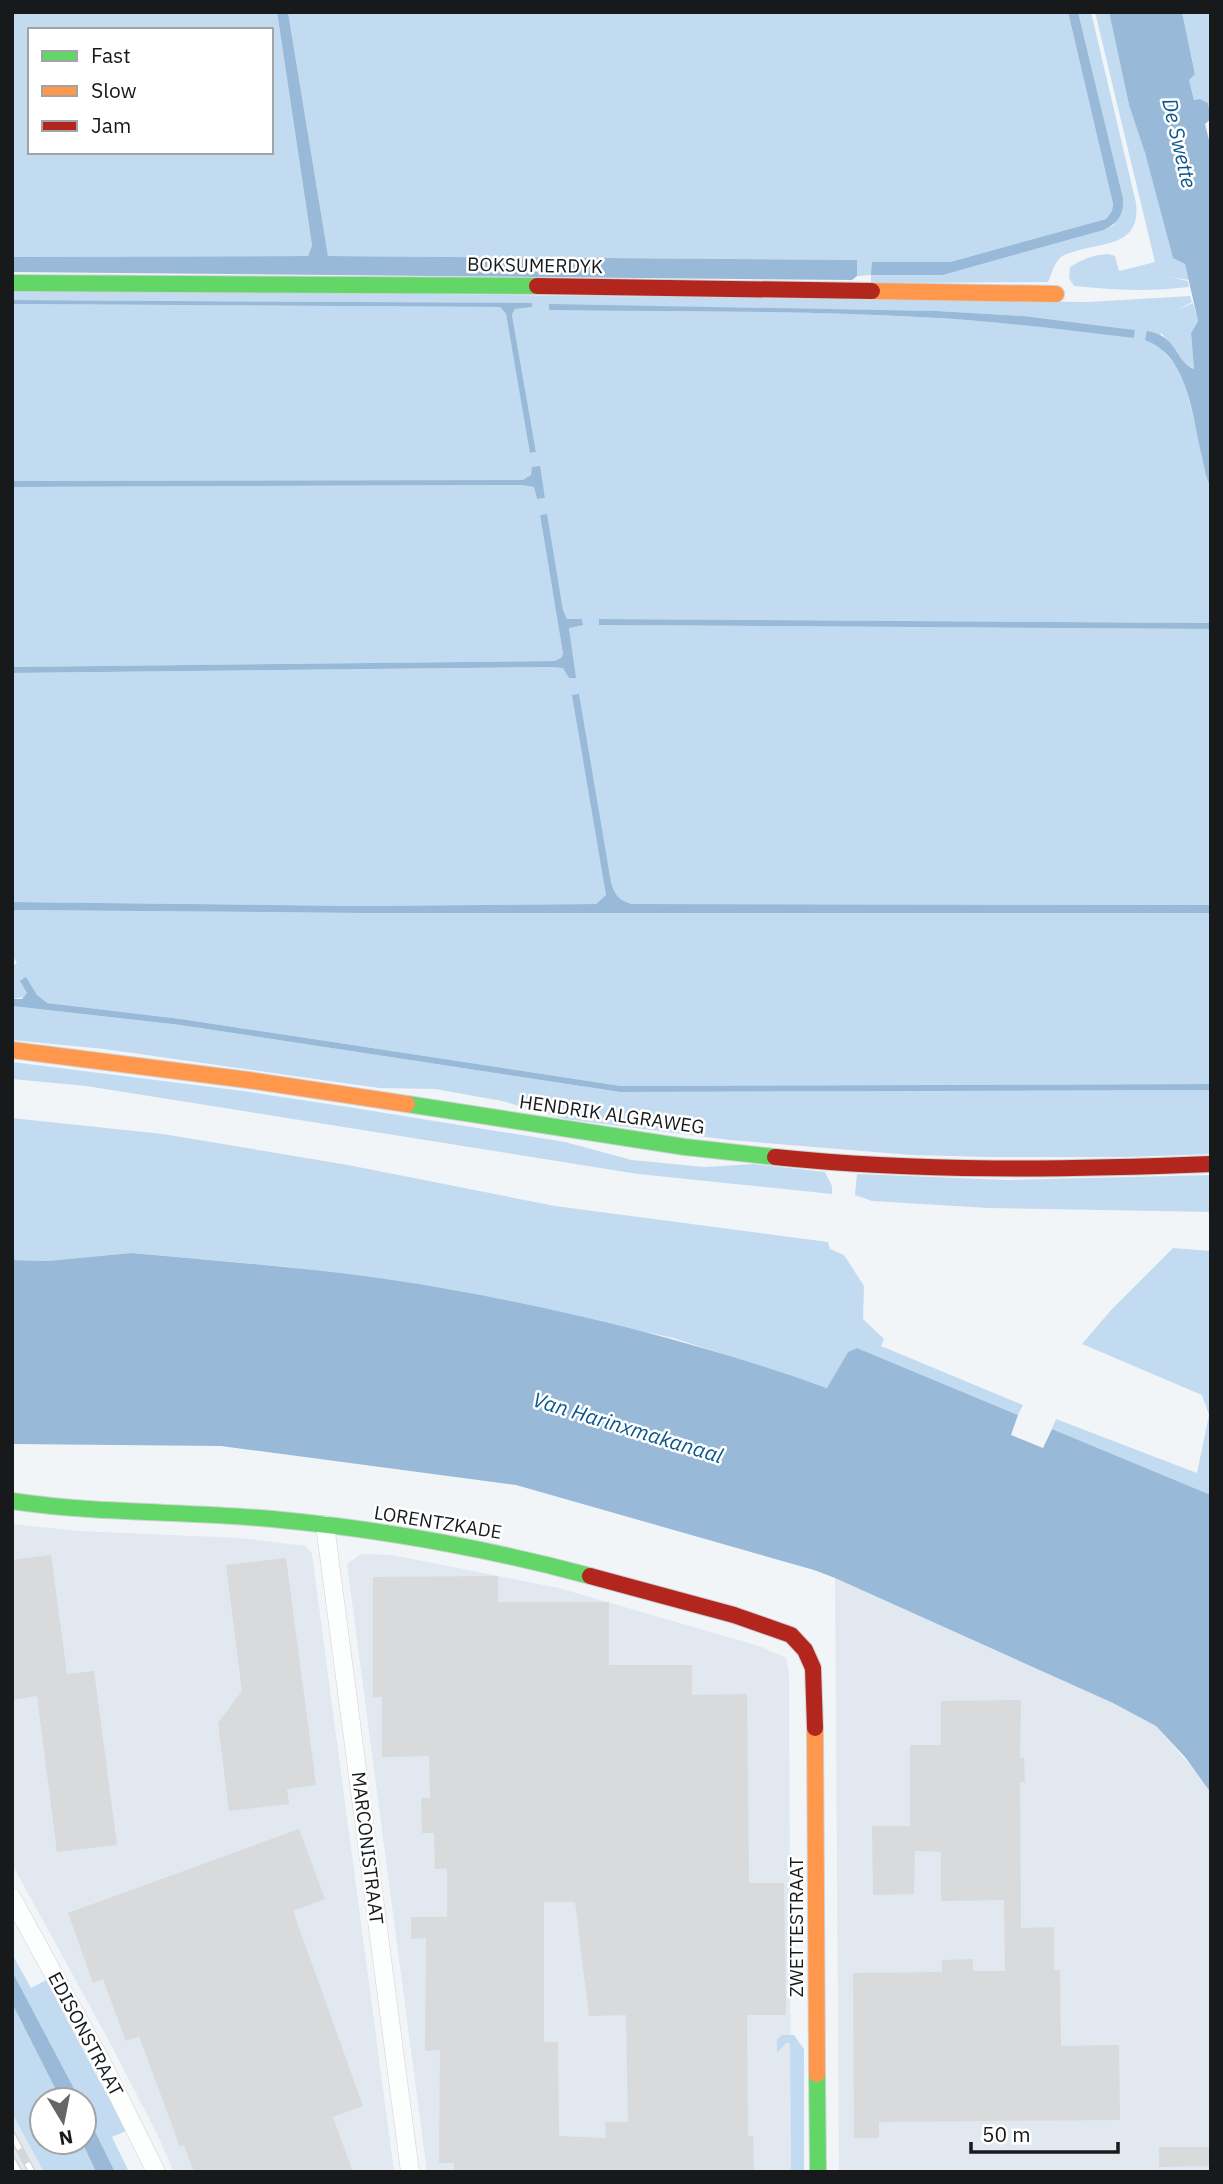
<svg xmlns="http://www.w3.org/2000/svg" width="1223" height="2184" font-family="'IBM Plex Sans',sans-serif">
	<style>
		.built { fill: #e1e8f0 }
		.green { fill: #c3dbf1; fill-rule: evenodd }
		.water { fill: #98bad8 }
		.building { fill: #d8dadc; fill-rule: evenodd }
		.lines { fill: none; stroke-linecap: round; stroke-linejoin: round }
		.street-casing { stroke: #cfd2d5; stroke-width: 19 }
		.fast-casing { stroke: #cfd2d5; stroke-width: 18 }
		.slow-casing { stroke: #cfd2d5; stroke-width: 18 }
		.jam-casing { stroke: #cfd2d5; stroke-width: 18 }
		.street { stroke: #fdfefe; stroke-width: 18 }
		.fast { stroke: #63d668; stroke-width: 16 }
		.slow { stroke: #ff974d; stroke-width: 16 }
		.jam { stroke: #b3261e; stroke-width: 16 }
		.rail-casing { stroke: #d5d6d8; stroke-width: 8 }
		.rail { stroke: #fff; stroke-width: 5; stroke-dasharray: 16; stroke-linecap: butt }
		.labels { text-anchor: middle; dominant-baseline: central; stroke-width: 5; stroke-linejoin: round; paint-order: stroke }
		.street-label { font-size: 19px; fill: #17191b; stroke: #fff }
		.water-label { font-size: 21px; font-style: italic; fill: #0b578c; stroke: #fff }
	</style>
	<rect width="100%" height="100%" fill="#f2f5f8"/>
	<g class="built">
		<polygon points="12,1524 79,1531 240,1538 306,1546 312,1554 394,2172 174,2172 157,2134 109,2041 12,1864"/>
		<polygon points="361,1554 392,1555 559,1588 762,1647 786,1658 789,1672 791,2172 427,2172 347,1564"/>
		<polygon points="835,1578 1113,1703 1156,1726 1201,1778 1211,1793 1211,2172 839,2172"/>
		<polygon points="12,2003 61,2100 42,2100 42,2142 82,2142 96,2172 12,2172"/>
	</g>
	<g class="green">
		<path d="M12,12h265l35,235 -4,9 -296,1zM30,30h241v122h-241z"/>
		<path d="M288,12h780l45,192 -1,7 -6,8 -156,43h-78v13h71l161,-45 10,-5 9,-27 -45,-186h13l45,191c5,42 -29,39 -60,48 -6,2 -11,3 -15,6 -7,7 -9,16 -13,25l-177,1v-8l-14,1v-16l-529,-4z"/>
		<path d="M1095,12h14l20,93 16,48 28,104 12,7 4,16 -19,-3 18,4 1,6c-39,5 -77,3 -115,-1l-5,-8 1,-11c10,-7 34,-17 45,-11l4,15 36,-9z"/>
		<polygon points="1182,12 1211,12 1211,114 1208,103 1200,99 1194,100 1189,80 1195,73"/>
		<path d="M12,289l1076,13 102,-6 2,6 -15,8 16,-7 5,18 -7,12 3,36c-13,-7 -22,-25 -33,-36l-4,11 20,23 8,17 26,103v136l-612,-4v6l612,4v276l-579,-1c-14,-4 -17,-9 -21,-22l-33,-188 28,201 -10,9 -239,2 -345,-4v-229l541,-6h10l6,11h6l-6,-50 14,-4 -1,-5h-15l-4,-9 -17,-96 -6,1 23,139 -2,4 -7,3 -542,6v-180l509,-2 13,2 3,12 8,-1 -6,-32 -11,12 -5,2 -511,1v-177l488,3 6,7 25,139 5,-1 -24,-137 3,-6 16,-2v-4l-519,-3zM549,305l388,6 87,5 111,14 -1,7c-65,-7 -130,-15 -196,-19 -129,-8 -259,-6 -389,-8z"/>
		<polygon points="12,910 358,913 1211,913 1211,1084 621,1086 181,1019 46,1003 37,995 26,978 27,992 25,997 12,999 12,966 17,963 12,955"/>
		<polygon points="12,1006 180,1025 620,1092 1211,1090 1211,1154 1124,1157 990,1157 911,1155 730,1140 565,1119 502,1101 435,1089 379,1088 104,1049 12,1040"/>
		<polygon points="12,1062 243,1091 348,1107 565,1142 632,1160 704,1167 754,1164 825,1172 832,1186 832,1194 638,1174 86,1086 12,1079"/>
		<polygon points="12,1118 163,1134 348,1165 555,1206 828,1242 830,1249 844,1255 864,1286 863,1319 884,1339 881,1346 1023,1405 1018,1415 857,1348 848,1352 828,1388 673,1338 453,1290 289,1267 131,1253 47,1261 12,1260"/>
		<polygon points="857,1174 1007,1180 1211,1175 1211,1212 988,1208 872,1201 855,1195"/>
		<polygon points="1173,1248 1211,1251 1211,1495 1052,1429 1056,1419 1197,1473 1209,1415 1202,1395 1082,1344 1112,1309"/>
		<polygon points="12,1954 31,1988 46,1980 126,2131 112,2137 129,2172 115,2172 84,2109 84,2100 80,2100 12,1971"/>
		<polygon points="12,2003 61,2100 42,2100 42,2142 82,2142 96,2172 44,2172 12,2113"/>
		<polygon points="782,2035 794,2035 804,2049 804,2172 791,2172 790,2043 786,2043 777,2053 777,2039"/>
	</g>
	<g class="water">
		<polygon points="277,12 288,12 328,256 857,260 857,276 852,280 12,272 12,257 308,256 312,246"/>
		<path d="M1068,12h10l45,186c1,16 -4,24 -19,32l-161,45h-72l1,-13h78l156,-43 6,-8 1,-7z"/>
		<path d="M1109,12h73l13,62 -6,6 5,20 6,-1 8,4 3,16 -6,5 6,24v339c-5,-8 -7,-21 -9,-31 -10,-40 -13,-100 -57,-116l2,-9c31,5 27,29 47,38l-3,-36 7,-12 -13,-57 -12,-6 -28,-105 -16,-48z"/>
		<polygon points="12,300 532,303 532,307 515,309 512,315 536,452 530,453 506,314 500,307 12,304"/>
		<path d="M549,304l388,7 87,5 111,14 -1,8c-66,-8 -131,-16 -196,-20 -130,-8 -260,-6 -389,-8z"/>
		<polygon points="540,466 545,498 537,499 534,487 521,485 12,487 12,481 523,480 531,475 532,467"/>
		<polygon points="547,514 563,610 567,619 582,619 583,625 569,628 576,678 569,678 563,668 553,667 12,673 12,667 554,661 561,658 563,654 540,515"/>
		<polygon points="599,619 1211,623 1211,629 599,625"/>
		<path d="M579,694l32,188c4,13 7,18 21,22l579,1v8h-853l-346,-3v-8l345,4 239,-2 10,-9 -34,-200z"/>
		<polygon points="26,977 37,995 47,1003 181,1019 621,1086 1211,1084 1211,1090 620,1092 180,1025 12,1006 12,999 22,999 27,993 20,981"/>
		<path d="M131,1253c107,10 216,17 322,37 127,23 253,55 374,98l21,-36 9,-4 161,67 -7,20 32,13 9,-19 159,66v298l-26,-36 -29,-31 -43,-23 -278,-125 -21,-8 -298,-85 -295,-39 -209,-2v-184l35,1z"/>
		<polygon points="12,1971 80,2100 61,2100 12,2003"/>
		<polygon points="84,2109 115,2172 96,2172 82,2142 84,2142"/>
	</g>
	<g class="building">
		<polygon points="51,1555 67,1674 94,1671 117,1845 57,1852 37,1696 12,1700 12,1560"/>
		<polygon points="286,1558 316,1785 287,1789 289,1804 229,1811 218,1723 242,1691 226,1565"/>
		<path d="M498,1576v26h111v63h83v30l55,-1 2,189h35l2,132h-39l1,121h5l1,36h-300v-9h-15l1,-113 -15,1 1,-113 -15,1v-22h36v-49l-12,1 -1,-36h-12l-1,-35h9l-1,-42 -47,1v-60h-9v-120zM544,1902h31l14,114 37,-1 2,107h-23l1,16 -47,-2 -1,-94h-14z"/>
		<polygon points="1021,1700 1020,1758 1024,1758 1025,1782 1020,1782 1021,1928 1054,1927 1054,1970 1060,1970 1061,2046 1119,2045 1120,2120 879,2122 879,2138 854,2138 853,1973 942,1972 942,1960 973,1959 973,1971 1005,1971 1004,1900 941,1901 941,1852 915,1851 914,1894 873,1895 872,1826 910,1826 910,1745 941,1745 941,1701"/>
		<polygon points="299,1829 325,1899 293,1911 363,2106 333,2117 353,2172 194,2172 184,2145 180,2147 139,2036 126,2041 103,1979 93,1983 68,1913"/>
		<polygon points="1159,2147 1211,2147 1211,2166 1159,2167"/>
	</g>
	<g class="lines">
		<g class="street-casing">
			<g id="street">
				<polyline points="325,1525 410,2172"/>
				<polyline points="12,1898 100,2059 156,2172"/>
			</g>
		</g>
		<g class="fast-casing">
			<g id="fast">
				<polyline points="12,283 537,286"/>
				<polyline points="407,1104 685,1147 775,1157"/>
				<path d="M12,1501c86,13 173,10 260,18 107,10 214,29 318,57"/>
				<polyline points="817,2074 818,2172"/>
			</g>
		</g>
		<g class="slow-casing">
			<g id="slow">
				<polyline points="872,291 1056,294"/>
				<polyline points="12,1050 248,1080 407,1104"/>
				<polyline points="815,1728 817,2074"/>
			</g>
		</g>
		<g class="jam-casing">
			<g id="jam">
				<polyline points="537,286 872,291"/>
				<path d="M775,1157c144,15 291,13 436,7"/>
				<polyline points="590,1576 734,1615 791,1635 805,1650 813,1668 815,1728"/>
			</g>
		</g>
		<use href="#street" class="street"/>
		<use href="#fast" class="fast"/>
		<use href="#slow" class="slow"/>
		<use href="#jam" class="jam"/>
		<g class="rail-casing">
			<g id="rail">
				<polyline points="12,2135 32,2172"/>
				<polyline points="12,2160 19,2172"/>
			</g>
		</g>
		<use href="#rail" class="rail"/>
	</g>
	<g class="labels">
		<g class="street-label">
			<text transform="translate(535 265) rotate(1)">BOKSUMERDYK</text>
			<text transform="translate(612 1114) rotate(8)">HENDRIK ALGRAWEG</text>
			<text transform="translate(438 1522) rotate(9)">LORENTZKADE</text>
			<text transform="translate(368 1848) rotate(83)">MARCONISTRAAT</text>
			<text transform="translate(796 1927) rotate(-90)">ZWETTESTRAAT</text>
			<text transform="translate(86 2034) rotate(62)">EDISONSTRAAT</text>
		</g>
		<g class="water-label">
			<text transform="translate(1180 143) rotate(77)">De Swette</text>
			<text transform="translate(628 1427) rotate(17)">Van Harinxmakanaal</text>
		</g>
	</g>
	<rect width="1223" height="2184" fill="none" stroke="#17191b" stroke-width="28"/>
	<rect x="28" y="28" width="245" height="126" fill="#ffffff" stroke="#a2a3a4" stroke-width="2"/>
	<rect x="42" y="51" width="35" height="10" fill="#63d668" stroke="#a2a3a4" stroke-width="2"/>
	<text x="91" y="63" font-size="21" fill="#17191b">Fast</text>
	<rect x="42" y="86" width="35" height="10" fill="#ff974d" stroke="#a2a3a4" stroke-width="2"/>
	<text x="91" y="98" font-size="21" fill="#17191b">Slow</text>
	<rect x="42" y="121" width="35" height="10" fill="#b3261e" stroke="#a2a3a4" stroke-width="2"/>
	<text x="91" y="133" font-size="21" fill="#17191b">Jam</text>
	<g transform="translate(63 2121) rotate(170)"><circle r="33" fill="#ffffff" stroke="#a2a3a4" stroke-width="2"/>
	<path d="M0-5L12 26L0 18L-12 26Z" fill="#646668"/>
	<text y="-10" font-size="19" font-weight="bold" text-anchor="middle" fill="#17191b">N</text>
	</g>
	<path d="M971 2142v10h147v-10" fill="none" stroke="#17191b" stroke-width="3.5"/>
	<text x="982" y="2142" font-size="21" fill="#17191b" stroke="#ffffff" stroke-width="5" paint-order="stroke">50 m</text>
</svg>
